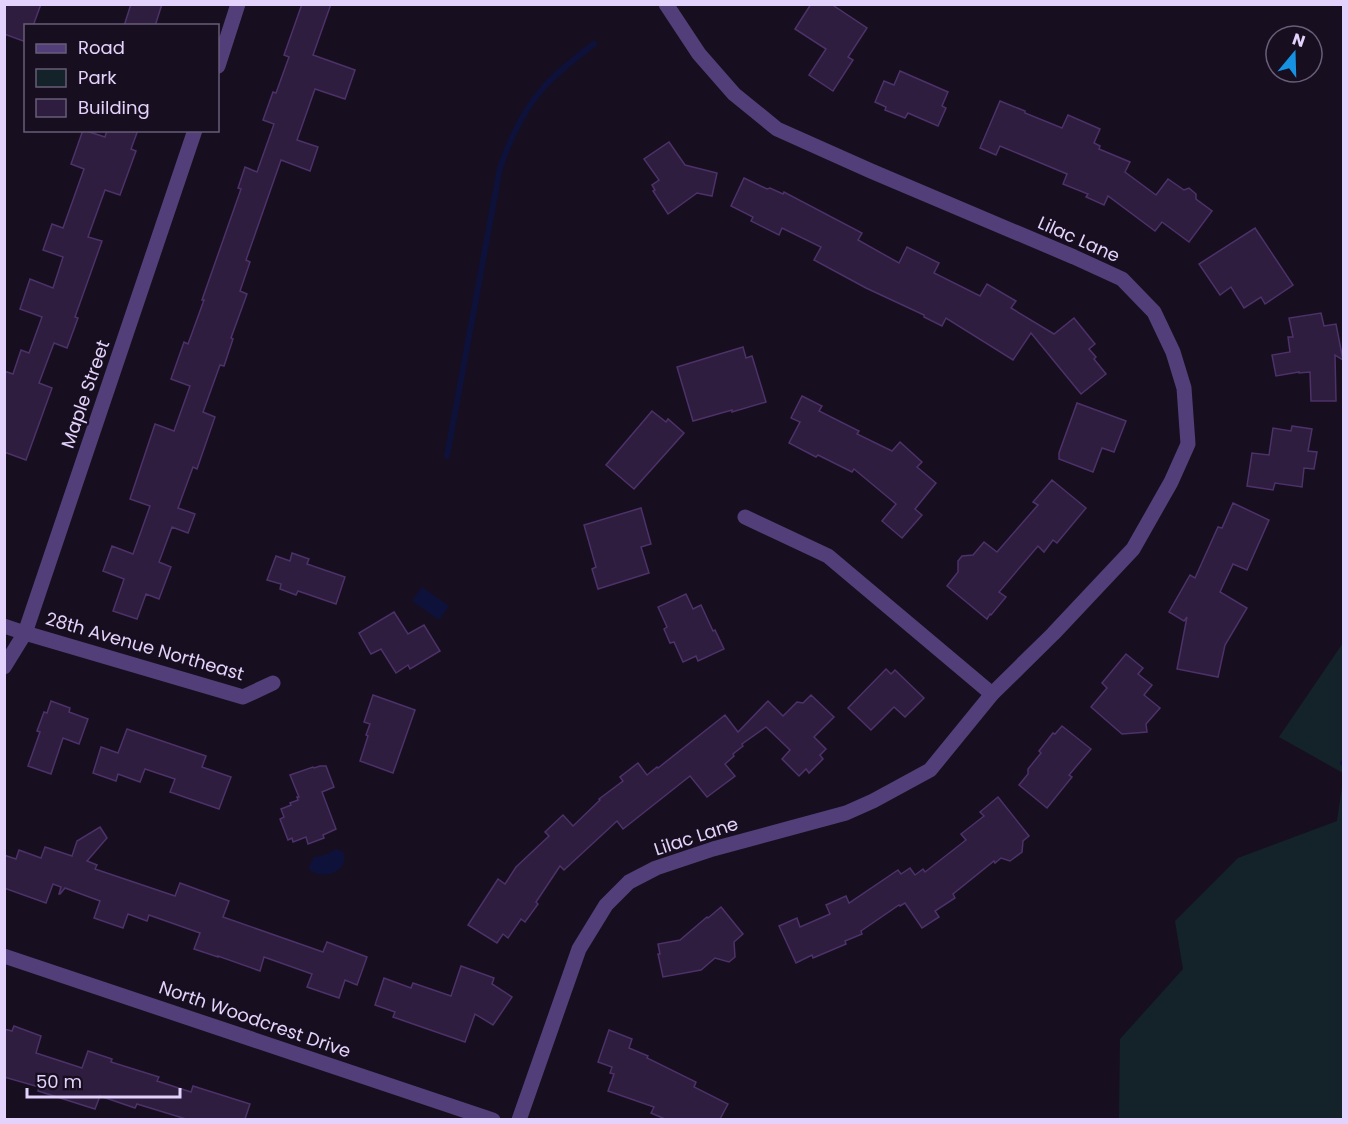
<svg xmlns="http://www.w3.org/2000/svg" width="1348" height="1124" font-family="Poppins,sans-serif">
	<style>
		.green { fill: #132329 }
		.water { fill: #0e113a }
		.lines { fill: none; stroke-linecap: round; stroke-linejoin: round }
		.stream { stroke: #0e113a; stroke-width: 6 }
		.building { fill: #2e1d3f; stroke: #4d3169; stroke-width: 1.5 }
		.minor { stroke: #523f7a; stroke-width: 15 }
		.labels { text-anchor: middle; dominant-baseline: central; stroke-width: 4.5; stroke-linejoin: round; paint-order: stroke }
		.street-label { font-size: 18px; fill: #e3d2fb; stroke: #170f20 }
	</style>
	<rect width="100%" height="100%" fill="#170f20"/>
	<g class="green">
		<polygon points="1343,643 1343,773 1279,737"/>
		<polygon points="1343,780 1343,1119 1119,1119 1120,1039 1183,969 1175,921 1238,858 1337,821"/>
	</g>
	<g class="water">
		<polygon points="422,587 449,606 439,620 412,601"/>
		<path d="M336,849l7,3c8,19 -20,29 -33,18l-1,-4 5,-9 11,-2z"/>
	</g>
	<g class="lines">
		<g class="stream">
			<path d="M447,456l53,-288c10,-29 23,-58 44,-81 14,-16 33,-30 50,-43"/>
			<polyline points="1343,763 1344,762"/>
		</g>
	</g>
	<g class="building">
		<polygon points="4,4 41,4 33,26 26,26 26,42 4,34"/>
		<polygon points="131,4 162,4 155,26 124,26"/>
		<polygon points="302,4 331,4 313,55 355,70 345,99 315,89 297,140 318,147 310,171 281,160 246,260 250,262 240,291 247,294 231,338 233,339 224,366 220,365 203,412 215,417 197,469 193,467 178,508 195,514 188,533 172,527 159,562 171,567 159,599 146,594 137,619 113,611 124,579 103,571 112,546 133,554 150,506 130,499 155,424 174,431 190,386 171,379 184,342 188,344 204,300 202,300 241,189 238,188 245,167 257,172 274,124 263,120 273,92 276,93 289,57 284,55"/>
		<polygon points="811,4 831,4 867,28 848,57 853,60 833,91 809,75 826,49 795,29"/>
		<polygon points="900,71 948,92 942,106 946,108 938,126 908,113 905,118 885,110 886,107 875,102 884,81 894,85"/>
		<polygon points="1000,101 1025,111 1025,113 1062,128 1068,115 1100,129 1094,143 1100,146 1099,149 1130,162 1125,172 1156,195 1168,179 1184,190 1189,188 1196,194 1196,199 1212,211 1189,242 1162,222 1155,231 1108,196 1104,205 1086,197 1088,194 1063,184 1067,174 1000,146 996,155 980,148"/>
		<polygon points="83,130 105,137 107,130 138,130 131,149 136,151 120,195 105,190 88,237 102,241 75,317 78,318 67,348 54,343 39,383 52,388 26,460 4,452 4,371 13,374 21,350 29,353 42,317 20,309 30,279 53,288 63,257 43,250 52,224 63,228 84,169 71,164"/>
		<polygon points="669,142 685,165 717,173 712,196 697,193 668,214 653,191 655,190 652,185 659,180 644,159"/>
		<polygon points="744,178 767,189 770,188 783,194 784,192 862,233 858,240 899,263 907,247 939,263 934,273 980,296 987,284 1016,301 1011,308 1054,334 1074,318 1095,344 1089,349 1096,357 1094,359 1106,374 1081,394 1031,333 1013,360 946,318 942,326 924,317 924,315 866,288 814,260 821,247 782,228 779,235 751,221 753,217 731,206"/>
		<polygon points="1255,228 1293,285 1265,304 1261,297 1244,308 1231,287 1220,295 1199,264"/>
		<polygon points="1321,313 1324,326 1336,324 1343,360 1335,355 1336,401 1311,401 1310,372 1299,373 1299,372 1276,376 1272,355 1290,352 1288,337 1293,337 1289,318"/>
		<polygon points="743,347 746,358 752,356 766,402 732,412 732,410 693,421 677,367"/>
		<polygon points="802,396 822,406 819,411 859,431 857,434 892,451 900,442 922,462 917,467 936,483 915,509 922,515 902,538 882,521 896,504 854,469 852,472 818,455 816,457 789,443 800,422 791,418"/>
		<polygon points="1077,403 1126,421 1114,452 1102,448 1093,472 1059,459 1059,453"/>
		<polygon points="652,411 666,422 668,419 684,433 634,489 606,465"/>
		<polygon points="1292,426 1312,429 1308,451 1317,452 1314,469 1304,468 1302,487 1275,483 1273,490 1247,486 1252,453 1269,455 1273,428 1291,431"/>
		<polygon points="1052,480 1086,508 1057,543 1053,540 1044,552 1038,546 999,592 1006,597 991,615 990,614 987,619 947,586 958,572 958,561 962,556 973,555 984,542 997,552 1038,505 1033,502"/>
		<polygon points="1233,503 1269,520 1247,570 1233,564 1220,592 1247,608 1225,645 1218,677 1177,669 1187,617 1184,621 1169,612 1190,575 1195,578 1218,527 1222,528"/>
		<polygon points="641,508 651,544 641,547 649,573 598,589 592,569 596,567 584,525"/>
		<polygon points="292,553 309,559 307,564 345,577 336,604 298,591 296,595 280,589 281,584 267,580 276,556 290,561"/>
		<polygon points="686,594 693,609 701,605 713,631 715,630 724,649 698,661 696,656 683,662 674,642 670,643 664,629 667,627 658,607"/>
		<polygon points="394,612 408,634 424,625 440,651 410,669 408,665 396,673 381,649 371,654 359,633"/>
		<polygon points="1126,654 1143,668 1138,674 1152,685 1144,695 1160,708 1146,724 1147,732 1122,734 1091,707 1107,688 1102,683"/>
		<polygon points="886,669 891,674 895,670 924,698 905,717 894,707 871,730 848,708"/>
		<polygon points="373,695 415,710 393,773 360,761 368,736 366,735 370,724 364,722"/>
		<polygon points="811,695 834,717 814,737 826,749 820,755 823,759 809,773 806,769 799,776 782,759 790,750 766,727 742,744 743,746 733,754 734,756 725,764 735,776 707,797 690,776 623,829 617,821 564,870 560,866 536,902 538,904 525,922 521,919 508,938 503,934 497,943 468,925 498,879 505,884 516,867 549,836 545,832 563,815 573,826 600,800 599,799 623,781 620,777 638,763 647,775 657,767 658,768 725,715 738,732 768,701 783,716 797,702 803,703"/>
		<polygon points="51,701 70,708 69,712 88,719 79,744 63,738 51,774 28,766 40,732 37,731 44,712 47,713"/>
		<polygon points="1062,726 1091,749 1069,775 1072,777 1047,808 1019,785 1028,774 1028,769 1041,753 1039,751 1053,733 1055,734"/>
		<polygon points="127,729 206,756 202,767 231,777 219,809 170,792 175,779 145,769 140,782 118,774 116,781 93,773 101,747 118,753"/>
		<polygon points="320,766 326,766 334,787 322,792 336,829 323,835 324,838 308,844 306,837 293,842 292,838 288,840 280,819 284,817 281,809 291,805 290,803 298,800 297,797 299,797 290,775 313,767 314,768"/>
		<polygon points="998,797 1029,836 1023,841 1022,852 1010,861 1001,858 995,863 994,861 953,894 955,898 935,911 939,917 922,928 905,903 900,906 899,905 861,931 862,934 845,941 846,944 813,958 812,955 796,963 779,926 797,918 800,927 830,914 826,905 846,896 849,903 898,870 901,874 910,868 915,875 923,869 925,872 966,840 961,834 984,816 980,812"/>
		<polygon points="100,827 107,838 87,861 97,865 95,869 175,896 180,883 229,901 223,917 323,952 327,942 367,957 357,985 345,980 339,998 307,987 312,974 264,957 260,971 218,956 218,957 194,949 200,933 149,915 147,921 128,914 123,928 94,918 100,901 65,888 60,894 59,894 61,887 53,884 46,903 4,888 4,855 16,859 19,850 41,858 45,847 72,856 77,841"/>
		<polygon points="721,907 743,934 734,942 735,957 729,962 715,958 701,970 663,977 658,954 660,954 658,944 680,940 707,917 708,918"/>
		<polygon points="461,966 494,978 492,984 512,997 493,1025 475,1014 465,1042 393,1017 395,1012 375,1005 384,978 411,988 413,983 451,996"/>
		<polygon points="14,1026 41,1036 36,1053 82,1068 88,1051 112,1059 111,1062 159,1077 157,1081 191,1092 193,1086 250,1104 245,1119 186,1119 137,1104 135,1108 100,1096 95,1109 38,1091 39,1087 4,1077 4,1029 12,1031"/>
		<polygon points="609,1030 632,1039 629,1048 648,1056 647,1058 696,1082 694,1087 728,1104 720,1119 665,1119 651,1113 654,1107 608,1091 614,1074 610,1073 612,1067 598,1062"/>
	</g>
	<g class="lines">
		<g class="minor">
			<polyline points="218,66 238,4"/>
			<polyline points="745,517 828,556 992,694"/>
			<polyline points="4,626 25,633 243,697 273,683"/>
			<polyline points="4,667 25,633 195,130"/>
			<polyline points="4,956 493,1120"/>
			<polyline points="519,1120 579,949 606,905 629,882 656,868 713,849 846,813 873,801 930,770 992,694 1053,634 1133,549 1171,482 1188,444 1184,388 1173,352 1154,312 1122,279 1074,257 871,171 777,129 734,94 699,54 666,4"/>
		</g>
	</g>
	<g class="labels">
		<g class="street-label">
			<text transform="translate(1079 239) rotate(24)">Lilac Lane</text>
			<text transform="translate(85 394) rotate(-71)">Maple Street</text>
			<text transform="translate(145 646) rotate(16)">28th Avenue Northeast</text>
			<text transform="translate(696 836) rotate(-18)">Lilac Lane</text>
			<text transform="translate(255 1019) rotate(19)">North Woodcrest Drive</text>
		</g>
	</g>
	<rect width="1348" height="1124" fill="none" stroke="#e3d2fb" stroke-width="12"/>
	<rect x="24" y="24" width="195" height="108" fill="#170f20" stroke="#695d78" stroke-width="1.5"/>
	<rect x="36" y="44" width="30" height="9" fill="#523f7a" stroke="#695d78" stroke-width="1.5"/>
	<text x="78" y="54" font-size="18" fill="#e3d2fb">Road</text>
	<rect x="36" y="69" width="30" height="18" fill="#132329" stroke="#695d78" stroke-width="1.5"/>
	<text x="78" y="84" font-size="18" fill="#e3d2fb">Park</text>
	<rect x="36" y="99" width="30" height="18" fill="#2e1d3f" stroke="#695d78" stroke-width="1.5"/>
	<text x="78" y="114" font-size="18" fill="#e3d2fb">Building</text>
	<g transform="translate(1294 54) rotate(19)"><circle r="28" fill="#170f20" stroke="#695d78" stroke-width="1.5"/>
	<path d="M0-4.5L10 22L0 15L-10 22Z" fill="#1792e2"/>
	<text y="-9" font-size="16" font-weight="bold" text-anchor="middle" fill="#e3d2fb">N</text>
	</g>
	<path d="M27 1088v9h153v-9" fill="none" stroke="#e3d2fb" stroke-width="3"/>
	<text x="36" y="1088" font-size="18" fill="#e3d2fb" stroke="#170f20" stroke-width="4.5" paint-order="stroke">50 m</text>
</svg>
